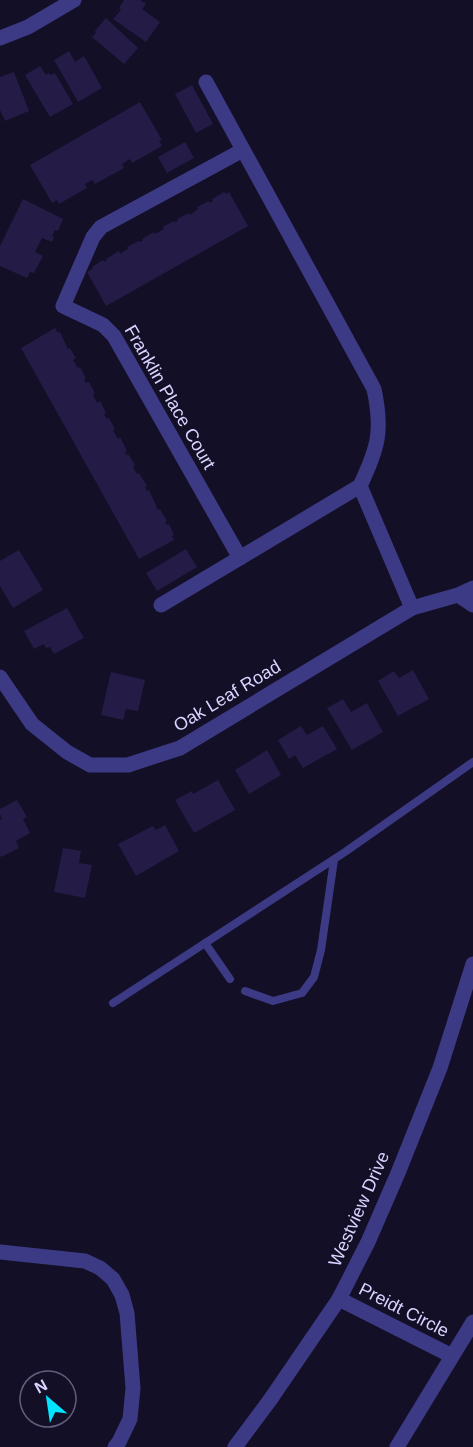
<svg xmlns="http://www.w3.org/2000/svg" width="473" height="1447" font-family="Helvetica,sans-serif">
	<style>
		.building { fill: #241b47 }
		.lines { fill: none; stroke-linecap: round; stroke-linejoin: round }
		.service { stroke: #3d3a85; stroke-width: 8 }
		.minor { stroke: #3d3a85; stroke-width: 15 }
		.tertiary { stroke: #3d3a85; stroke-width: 15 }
		.labels { text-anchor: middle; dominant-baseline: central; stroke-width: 4.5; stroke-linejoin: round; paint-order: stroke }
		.street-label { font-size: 18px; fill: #d9d4ff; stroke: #130f26 }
	</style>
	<rect width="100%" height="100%" fill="#130f26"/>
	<g class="building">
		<polygon points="124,0 140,0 146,4 142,9 160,22 146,42 113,19 121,10 119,8"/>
		<polygon points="106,18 138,48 124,64 92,37 96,33 95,31"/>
		<polygon points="69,51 75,62 84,56 102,88 78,102 54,60"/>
		<polygon points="40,66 46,75 49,73 50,75 55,73 73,104 50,117 25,75"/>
		<polygon points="14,72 29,111 5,121 0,110 0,77"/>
		<polygon points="192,85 213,124 196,133 175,94"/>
		<polygon points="140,102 162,140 159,141 162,146 132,163 130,159 122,164 124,168 95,184 92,180 85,184 87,188 59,204 57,200 52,203 30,165"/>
		<polygon points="185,142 194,158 167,173 158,157"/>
		<polygon points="224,192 226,194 229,192 248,226 106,306 87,272 93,269 92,267 103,260 104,262 107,260 106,259 119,251 120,254 128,249 127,247 139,241 140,242 143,240 142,239 154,232 155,234 164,229 162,227 174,221 175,222 178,221 177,219 189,213 190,215 198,209 197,207 209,201 210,203 213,201 212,199"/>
		<polygon points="23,199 63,219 58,231 55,230 52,236 54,237 52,242 42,238 35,252 43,256 34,273 30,272 27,278 0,266 0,246"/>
		<polygon points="55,328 58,333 60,332 68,349 70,348 76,358 73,360 78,368 80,367 86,378 84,379 86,383 89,382 95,393 93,395 97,403 100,401 106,413 104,415 107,419 109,418 115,429 113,430 118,439 120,437 127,451 125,452 126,455 128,454 135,465 133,467 137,474 139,473 147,486 145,487 147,491 149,490 158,510 160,509 167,521 165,522 167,525 169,524 174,535 172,536 174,540 139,559 21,348"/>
		<polygon points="186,549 197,567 157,591 146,573"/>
		<polygon points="19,550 43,590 13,608 0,586 0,561"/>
		<polygon points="67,608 84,638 54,654 50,647 46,648 44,644 34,649 24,631"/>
		<polygon points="413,670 429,699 398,716 378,681 394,671 399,678"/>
		<polygon points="111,672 145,680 138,711 126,709 123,720 101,715"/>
		<polygon points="343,699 351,712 367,703 383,732 352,750 327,708"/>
		<polygon points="301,726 307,735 323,726 337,749 303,768 295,755 289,759 278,740"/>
		<polygon points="267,750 281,775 249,794 235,770"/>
		<polygon points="218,780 235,810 194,833 175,800 192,791 193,794"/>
		<polygon points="17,800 27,817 23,819 30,833 16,841 19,848 1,857 0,855 0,820 2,819 0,815 0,809"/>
		<polygon points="165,825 179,851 136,876 118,844 153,826 156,830"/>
		<polygon points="63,848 81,851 79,863 92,865 85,898 54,892"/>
	</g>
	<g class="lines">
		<g class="service">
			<polyline points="205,943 230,979"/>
			<polyline points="245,991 273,1001 302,993 314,977 321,950 334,860"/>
			<polyline points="113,1003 345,852 473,762"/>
		</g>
		<g class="minor">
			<polyline points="0,38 28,27 74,0"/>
			<path d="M206,82l168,307c9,42 4,59 -14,97l52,122"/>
			<polyline points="240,558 114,336 103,325 63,306 93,237 101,227 243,150"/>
			<polyline points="458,595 473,605"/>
			<polyline points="161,605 360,486"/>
			<polyline points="0,677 32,724 67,752 90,765 128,765 180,748 412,608 458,595 473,588"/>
			<polyline points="0,1252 85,1261 100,1268 113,1279 122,1295 127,1313 133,1388 130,1419 119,1442 115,1447"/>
			<polyline points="339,1299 452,1356"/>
			<polyline points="397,1447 473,1322"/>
		</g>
		<polyline class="tertiary" points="235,1447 270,1400 339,1299 368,1242 398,1173 440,1068 473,964"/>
	</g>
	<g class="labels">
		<g class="street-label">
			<text transform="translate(170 397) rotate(60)">Franklin Place Court</text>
			<text transform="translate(227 696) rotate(-31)">Oak Leaf Road</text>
			<text transform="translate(359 1209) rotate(-66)">Westview Drive</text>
			<text transform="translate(404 1310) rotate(27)">Preidt Circle</text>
		</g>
	</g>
	<g transform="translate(48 1399) rotate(331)"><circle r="28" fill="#130f26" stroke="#625e7d" stroke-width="1.5"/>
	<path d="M0-4.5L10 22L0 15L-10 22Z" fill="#00e5ff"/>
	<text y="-9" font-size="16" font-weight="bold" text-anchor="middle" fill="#d9d4ff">N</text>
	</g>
</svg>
